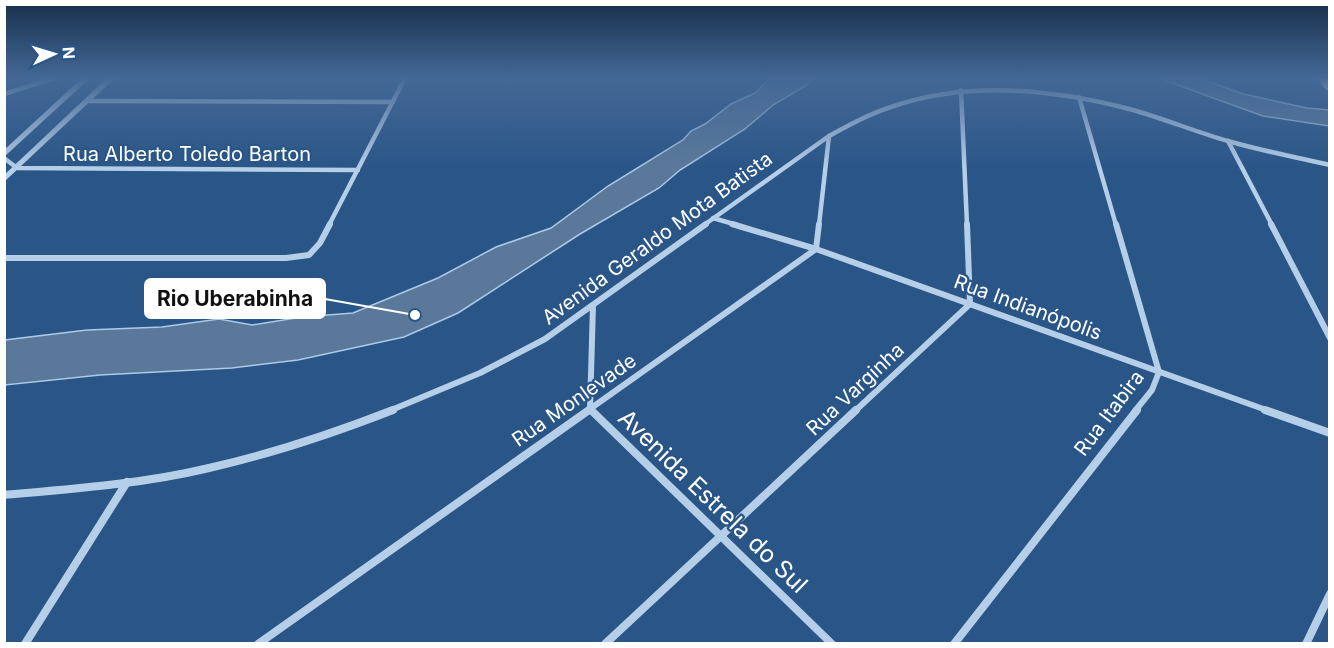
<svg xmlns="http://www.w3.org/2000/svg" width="1334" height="648" font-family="Inter,sans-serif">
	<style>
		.water { fill: #5a799a; stroke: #abcae8; stroke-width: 1.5 }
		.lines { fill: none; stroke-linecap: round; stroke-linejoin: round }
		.minor-far2 { stroke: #b6cfe8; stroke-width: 4.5 }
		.minor-far1 { stroke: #b6cfe8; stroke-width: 6 }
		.minor { stroke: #b6cfe8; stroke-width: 8 }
		.tertiary { fill: #b6cfe8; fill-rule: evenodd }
		.trunk { fill: #fcfdfe; fill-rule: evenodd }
		.labels { text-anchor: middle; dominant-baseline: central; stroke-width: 4.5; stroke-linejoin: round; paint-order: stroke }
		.street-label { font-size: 20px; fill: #fff; stroke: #2a5687 }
		.near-street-label { font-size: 24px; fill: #fff; stroke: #2a5687 }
		.leader { fill: none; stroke: #fff; stroke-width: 2 }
		.callout-dot { fill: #fff; stroke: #2a5687; stroke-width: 2 }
		.callout { fill: #fff; stroke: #fff; stroke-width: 2 }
		.callout-label { font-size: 21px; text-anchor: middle; font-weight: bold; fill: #111 }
	</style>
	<rect width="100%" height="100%" fill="#2a5687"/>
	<g class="water">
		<polygon points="770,78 814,78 807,85 773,105 745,129 680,170 659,188 580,234 458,313 404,337 298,360 232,368 100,375 5,385 5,340 87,330 162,327 219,319 252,325 302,317 353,313 438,278 496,247 551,228 608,186 683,140 691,131 705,124 731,104 755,93"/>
		<polygon points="1158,78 1199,78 1243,94 1307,108 1329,110 1329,126 1263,116"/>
	</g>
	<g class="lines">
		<g class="minor-far2">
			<polyline points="961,90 967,225"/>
			<polyline points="4,94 54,78"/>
			<polyline points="1079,97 1116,225"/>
			<polyline points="89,101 393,102"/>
			<polyline points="1228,141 1272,225"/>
			<polyline points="4,158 17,168 358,170"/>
			<polyline points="713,218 737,225"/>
			<polyline points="329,225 405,78"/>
			<path d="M704,225l125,-89c20,-11 40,-22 62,-29 78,-27 163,-18 242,3 32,9 63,22 95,31 34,10 68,16 102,24"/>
			<polyline points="819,225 829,136"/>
		</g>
		<g class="minor-far1">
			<polyline points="732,224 816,249 1269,411"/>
			<polyline points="1116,224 1159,372 1152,390 1135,411"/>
			<polyline points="1271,224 1330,338"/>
			<polyline points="4,258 286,258 309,255 320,243 330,224"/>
			<polyline points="389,411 480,373 545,339 706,224"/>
			<polyline points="587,411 816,249 819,224"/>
			<polyline points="592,411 590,409 593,305"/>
			<polyline points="855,411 970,304 967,224"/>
		</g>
		<g class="minor">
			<polyline points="591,410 832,644"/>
			<polyline points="1265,410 1330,433"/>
			<path d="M4,495c68,-6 138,-11 205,-27 62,-14 125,-35 184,-58"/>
			<polyline points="25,644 127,482"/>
			<polyline points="258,644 589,410"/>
			<polyline points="605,644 856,410"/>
			<polyline points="954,644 1137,410"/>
			<polyline points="1306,644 1330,594"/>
		</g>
		<g class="tertiary">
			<polygon points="82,78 90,78 4,157 4,150"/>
			<polygon points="107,78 115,78 4,182 4,175"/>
		</g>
		<polygon class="trunk" points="1317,78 1328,78 1330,91 1326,90"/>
	</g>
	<linearGradient id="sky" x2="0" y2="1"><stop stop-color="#172f4a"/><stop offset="0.46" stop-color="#446896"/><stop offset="1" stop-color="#446896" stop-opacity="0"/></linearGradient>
	<rect width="1334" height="169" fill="url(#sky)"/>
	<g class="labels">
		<g class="street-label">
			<text x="187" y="154">Rua Alberto Toledo Barton</text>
			<text transform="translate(657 238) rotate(-36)">Avenida Geraldo Mota Batista</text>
			<text transform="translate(1028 307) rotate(20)">Rua Indianópolis</text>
			<text transform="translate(855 389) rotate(-43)">Rua Varginha</text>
			<text transform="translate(574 400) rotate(-35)">Rua Monlevade</text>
			<text transform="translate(1109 413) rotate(-53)">Rua Itabira</text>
		</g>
		<g class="near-street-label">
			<text transform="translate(713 501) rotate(44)">Avenida Estrela do Sul</text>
		</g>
	</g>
	<path class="leader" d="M415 315L325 299"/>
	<circle class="callout-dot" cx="415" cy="315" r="6"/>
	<rect class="callout" x="145" y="279" width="180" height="39" rx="6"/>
	<g class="callout-label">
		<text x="235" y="306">Rio Uberabinha</text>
	</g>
	<rect width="1334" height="648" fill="none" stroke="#ffffff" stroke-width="12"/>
	<g transform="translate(54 54) rotate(86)" stroke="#2a5687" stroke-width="4.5" paint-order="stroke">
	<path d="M0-4.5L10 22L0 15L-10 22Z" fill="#ffffff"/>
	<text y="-9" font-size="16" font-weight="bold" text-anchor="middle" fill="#ffffff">N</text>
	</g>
</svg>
